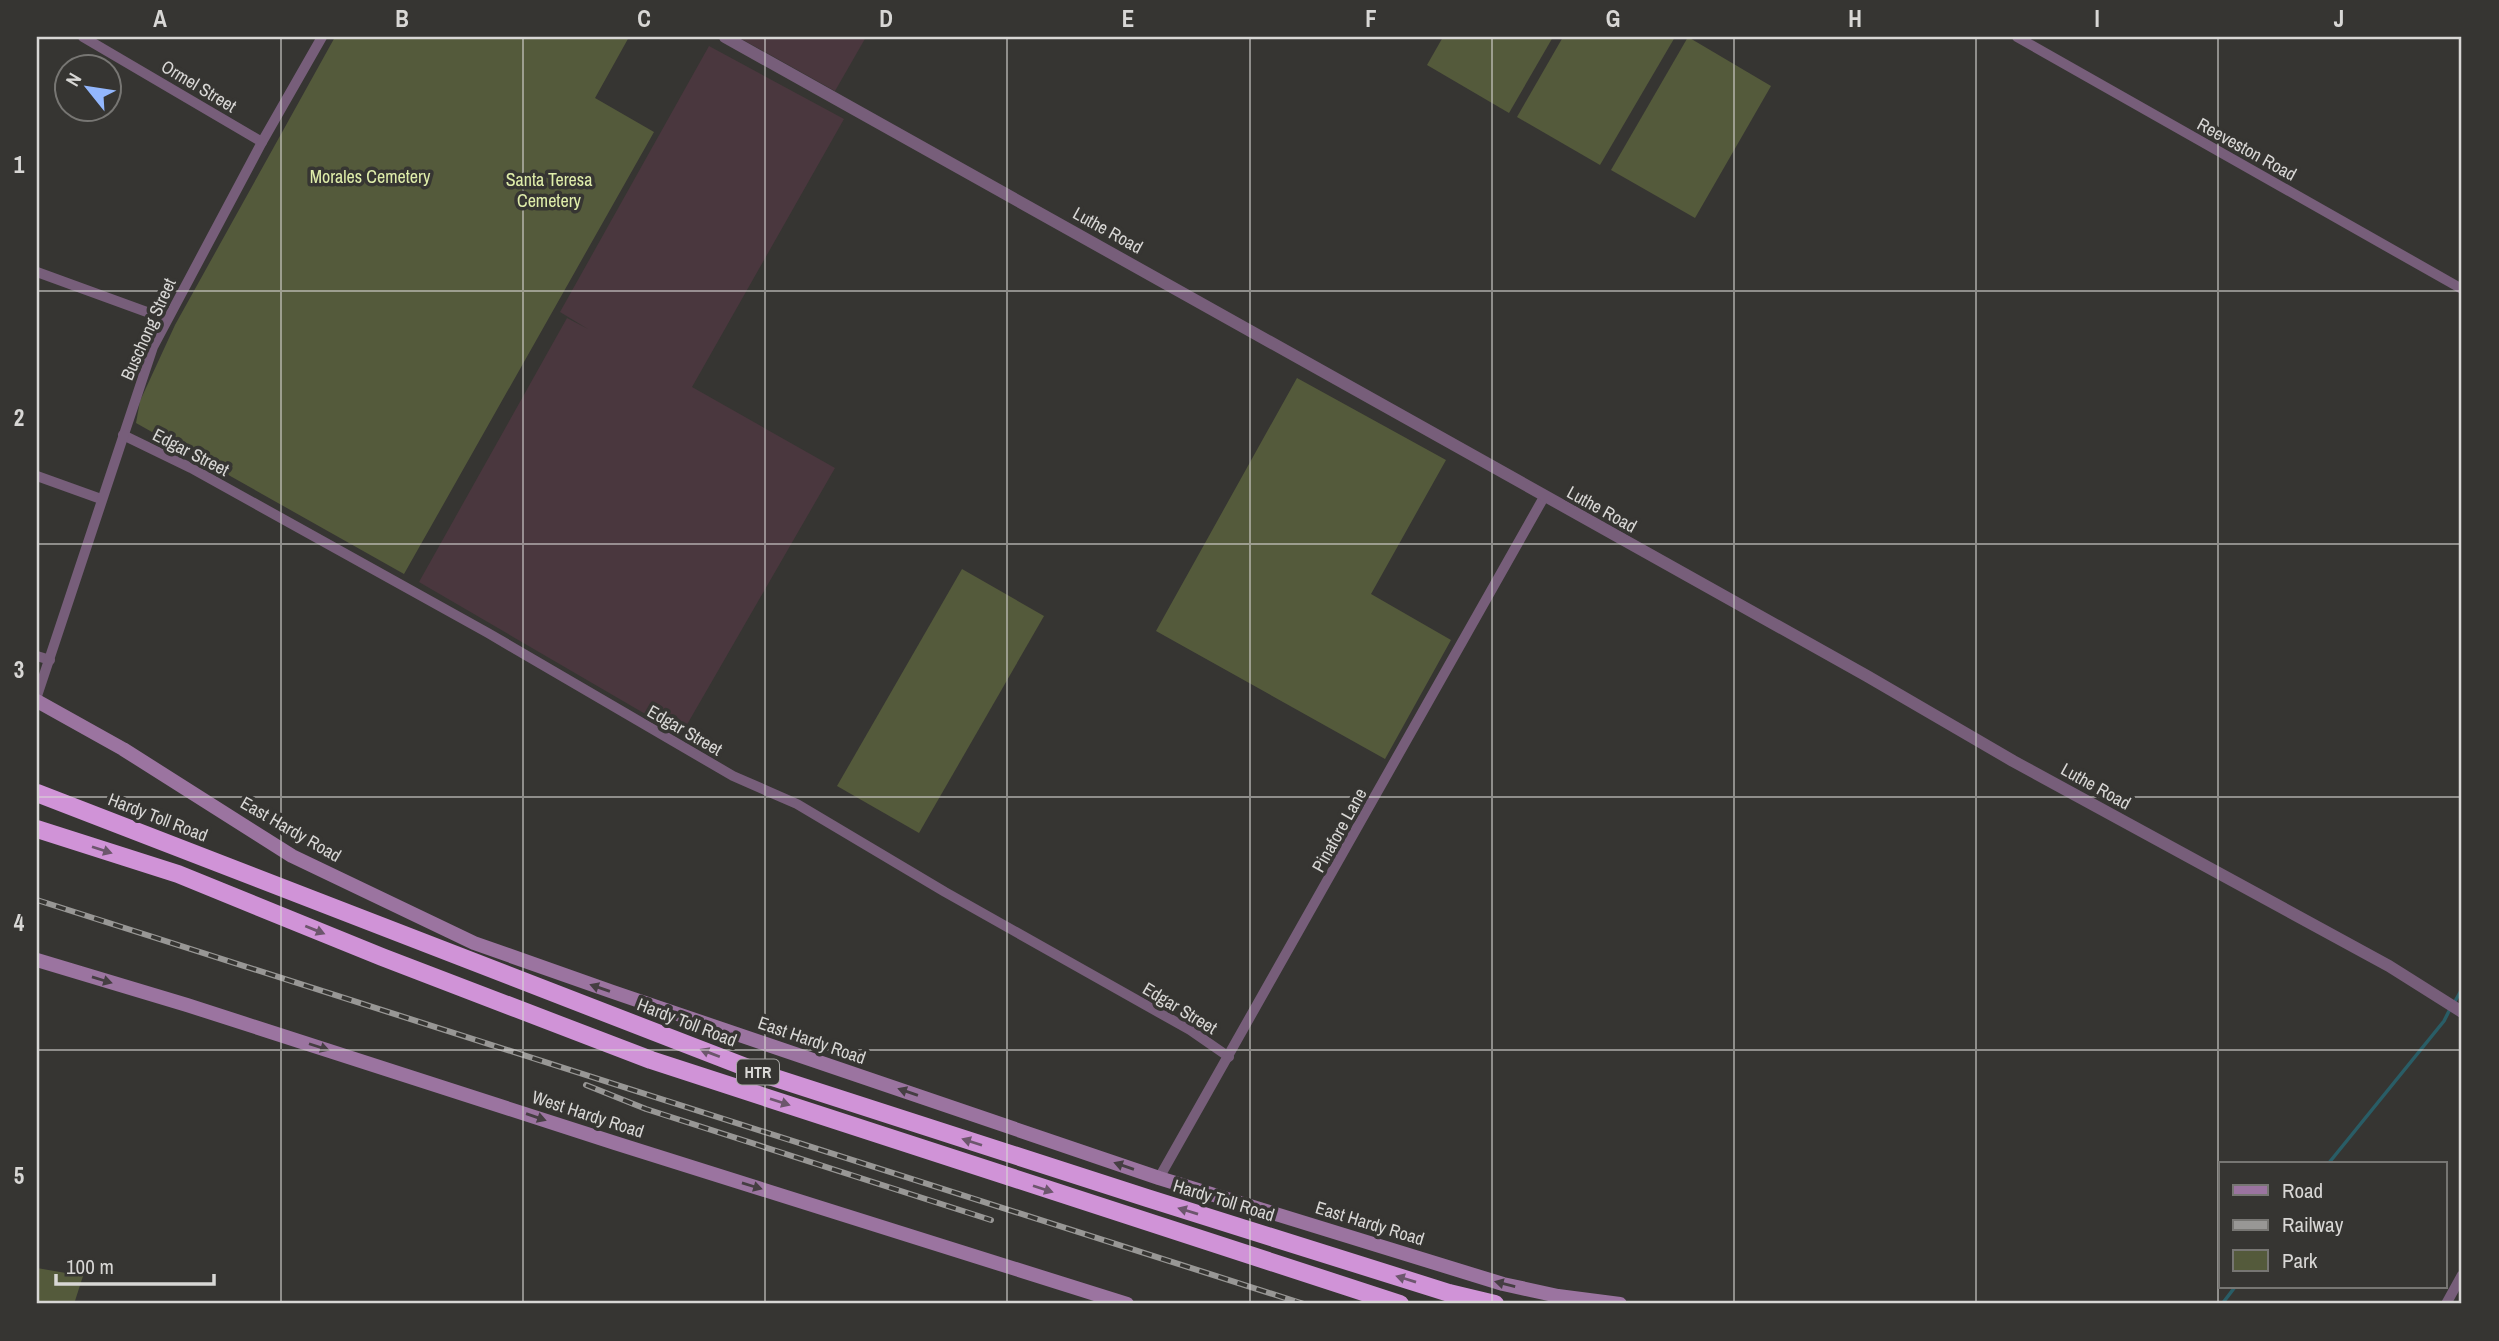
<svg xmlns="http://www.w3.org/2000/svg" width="2499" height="1341" font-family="'Archivo Narrow',sans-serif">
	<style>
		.industrial { fill: #4a373e }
		.green { fill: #545a3b }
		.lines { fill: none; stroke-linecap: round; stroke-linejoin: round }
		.stream { stroke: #295d66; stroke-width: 3.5 }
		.minor { stroke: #775e7a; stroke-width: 10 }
		.tertiary { stroke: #775e7a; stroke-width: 12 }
		.secondary { stroke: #9b74a0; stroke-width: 14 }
		.motorway { stroke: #d093d7; stroke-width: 18 }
		.rail-casing { stroke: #989795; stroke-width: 6 }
		.rail { stroke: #363532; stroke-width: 3.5; stroke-dasharray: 10; stroke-linecap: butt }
		.oneway { fill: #6c566c }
		.oneway2 { fill: #453e42 }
		.grid { fill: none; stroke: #d8d7d5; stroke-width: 2; stroke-opacity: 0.55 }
		.labels { text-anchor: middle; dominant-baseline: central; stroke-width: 7; stroke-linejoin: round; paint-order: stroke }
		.shield { fill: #363532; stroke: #a7a6a4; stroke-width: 2 }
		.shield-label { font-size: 16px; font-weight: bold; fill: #d8d7d5 }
		.street-label { font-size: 18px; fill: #d8d7d5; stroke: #363532 }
		.park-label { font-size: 18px; fill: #dfedaa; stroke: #363532 }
		.neatline { fill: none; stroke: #d8d7d5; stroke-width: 2.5 }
		.grid-label { font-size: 23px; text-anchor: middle; font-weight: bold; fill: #d8d7d5 }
	</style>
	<rect width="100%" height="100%" fill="#363532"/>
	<g class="industrial">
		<polygon points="738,37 866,37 835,91"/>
		<polygon points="709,46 844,119 692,387 835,468 685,728 647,715 419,582 567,318 588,329 560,312"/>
	</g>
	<g class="green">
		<polygon points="335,37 629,37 595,98 654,132 404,574 136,423 140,401 175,325"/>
		<polygon points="1443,37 1553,37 1509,113 1427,65"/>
		<polygon points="1563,37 1675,37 1600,165 1517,117"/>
		<polygon points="1688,37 1771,86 1695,218 1611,170"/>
		<polygon points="1297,378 1446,460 1371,594 1451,640 1385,759 1156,631"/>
		<polygon points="962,569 1044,616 919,833 837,786"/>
		<polygon points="37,1268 83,1276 74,1304 37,1304"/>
	</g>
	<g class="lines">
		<g class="stream">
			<polyline points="2454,1003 2462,989"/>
			<polyline points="2328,1164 2444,1021 2450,1009"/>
			<polyline points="2222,1304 2235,1287"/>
		</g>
		<g class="minor">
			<polyline points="83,37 262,142"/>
			<polyline points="2017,37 2462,289"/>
			<polyline points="37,272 166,319"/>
			<polyline points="123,435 191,468 488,633 733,776 797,804 945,892 1190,1030 1229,1057"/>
			<polyline points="37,476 101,499"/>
			<polyline points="37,656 50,660"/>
			<polyline points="37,696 153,347 262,142 322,37"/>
			<polyline points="1159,1178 1544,497"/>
			<polyline points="2446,1304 2462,1275"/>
		</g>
		<polyline class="tertiary" points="725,37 1867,676 2013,761 2389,966 2462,1012"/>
		<g class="secondary">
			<polyline points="37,701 123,749 292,856 474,943 613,992 1159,1178 1503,1284 1558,1296 1620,1304"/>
			<polyline points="37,960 187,1005 615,1143 1127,1304"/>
		</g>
		<g class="motorway">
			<polyline points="37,793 766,1075 1147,1198 1449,1293 1495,1304"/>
			<polyline points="37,829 178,874 382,957 651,1060 1400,1304"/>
		</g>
		<g class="rail-casing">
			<g id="rail">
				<polyline points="37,900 1304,1304"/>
				<polyline points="586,1085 646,1109 991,1220"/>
			</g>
		</g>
		<use href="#rail" class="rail"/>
	</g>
	<defs><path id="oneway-solid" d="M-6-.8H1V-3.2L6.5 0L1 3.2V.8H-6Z" transform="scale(1.75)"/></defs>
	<g class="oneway">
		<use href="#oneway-solid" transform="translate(102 850) rotate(18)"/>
		<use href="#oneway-solid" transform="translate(315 930) rotate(22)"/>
		<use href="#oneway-solid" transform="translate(710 1053) rotate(-159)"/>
		<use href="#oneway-solid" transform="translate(780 1102) rotate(18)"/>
		<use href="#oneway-solid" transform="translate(972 1142) rotate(-162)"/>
		<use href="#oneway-solid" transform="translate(1043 1189) rotate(18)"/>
		<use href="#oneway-solid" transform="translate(1188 1211) rotate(-163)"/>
		<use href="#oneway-solid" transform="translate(1406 1279) rotate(-163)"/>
	</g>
	<g class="oneway2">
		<use href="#oneway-solid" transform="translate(102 980) rotate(17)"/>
		<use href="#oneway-solid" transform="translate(600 988) rotate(-161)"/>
		<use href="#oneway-solid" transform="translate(319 1047) rotate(18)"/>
		<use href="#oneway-solid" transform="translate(908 1092) rotate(-161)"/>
		<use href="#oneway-solid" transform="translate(536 1117) rotate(19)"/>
		<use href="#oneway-solid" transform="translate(1124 1166) rotate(-161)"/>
		<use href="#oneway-solid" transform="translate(752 1186) rotate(17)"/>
		<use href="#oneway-solid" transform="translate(1505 1284) rotate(-166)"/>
	</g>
	<path class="grid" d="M281,37v1267M523,37v1267M765,37v1267M1007,37v1267M1250,37v1267M1492,37v1267M1734,37v1267M1976,37v1267M2218,37v1267M37,291h2425M37,544h2425M37,797h2425M37,1050h2425"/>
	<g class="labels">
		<rect class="shield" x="737" y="1059.5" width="42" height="25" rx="5"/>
		<g class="shield-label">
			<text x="758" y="1072">HTR</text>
		</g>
		<g class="street-label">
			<text transform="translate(199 86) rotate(31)">Ormel Street</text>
			<text transform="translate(2247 149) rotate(29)">Reeveston Road</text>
			<text transform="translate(1108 230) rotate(29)">Luthe Road</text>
			<text transform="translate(148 329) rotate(-66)">Buschong Street</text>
			<text transform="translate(191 452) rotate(27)">Edgar Street</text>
			<text transform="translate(1602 509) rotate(29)">Luthe Road</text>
			<text transform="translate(685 730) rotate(30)">Edgar Street</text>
			<text transform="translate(2096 786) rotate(29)">Luthe Road</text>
			<text transform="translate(158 817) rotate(21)">Hardy Toll Road</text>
			<text transform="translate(291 829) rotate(30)">East Hardy Road</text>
			<text transform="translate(1339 830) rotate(-61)">Pinafore Lane</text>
			<text transform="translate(1180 1008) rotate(31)">Edgar Street</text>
			<text transform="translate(687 1022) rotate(21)">Hardy Toll Road</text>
			<text transform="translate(812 1040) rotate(19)">East Hardy Road</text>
			<text transform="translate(588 1114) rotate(18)">West Hardy Road</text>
			<text transform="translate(1224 1200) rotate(17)">Hardy Toll Road</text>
			<text transform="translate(1370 1223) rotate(17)">East Hardy Road</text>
		</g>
		<g class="park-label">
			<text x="370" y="176">Morales Cemetery</text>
			<text x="549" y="179">Santa Teresa<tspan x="549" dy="21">Cemetery</tspan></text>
		</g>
	</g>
	<rect width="2499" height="1341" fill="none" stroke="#363532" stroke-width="77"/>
	<rect x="2219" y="1162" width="228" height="126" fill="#363532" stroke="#777673" stroke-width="2"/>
	<rect x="2233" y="1185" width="35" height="10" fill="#9b74a0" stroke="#777673" stroke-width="2"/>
	<text x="2282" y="1198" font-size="21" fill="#d8d7d5">Road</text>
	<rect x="2233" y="1220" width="35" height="10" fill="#989795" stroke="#777673" stroke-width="2"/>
	<text x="2282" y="1232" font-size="21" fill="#d8d7d5">Railway</text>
	<rect x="2233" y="1250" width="35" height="21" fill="#545a3b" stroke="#777673" stroke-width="2"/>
	<text x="2282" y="1268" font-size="21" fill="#d8d7d5">Park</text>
	<g transform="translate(88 88) rotate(300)"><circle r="33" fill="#363532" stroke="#777673" stroke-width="2"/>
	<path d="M0-5L12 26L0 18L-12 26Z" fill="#93b7fd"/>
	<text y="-10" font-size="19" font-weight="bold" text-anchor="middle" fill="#d8d7d5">N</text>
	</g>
	<path d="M56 1274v10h158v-10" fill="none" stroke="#d8d7d5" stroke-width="3.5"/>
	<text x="66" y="1274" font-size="21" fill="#d8d7d5" stroke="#363532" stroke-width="5" paint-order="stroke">100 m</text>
	<rect x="38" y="38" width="2422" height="1264" class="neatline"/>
	<g class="grid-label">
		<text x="160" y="27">A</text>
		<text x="402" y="27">B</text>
		<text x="644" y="27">C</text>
		<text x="886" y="27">D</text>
		<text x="1128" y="27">E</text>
		<text x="1371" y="27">F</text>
		<text x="1613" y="27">G</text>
		<text x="1855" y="27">H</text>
		<text x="2097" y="27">I</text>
		<text x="2339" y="27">J</text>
		<text x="19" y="173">1</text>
		<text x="19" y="426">2</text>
		<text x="19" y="678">3</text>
		<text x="19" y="931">4</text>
		<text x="19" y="1184">5</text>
	</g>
</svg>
